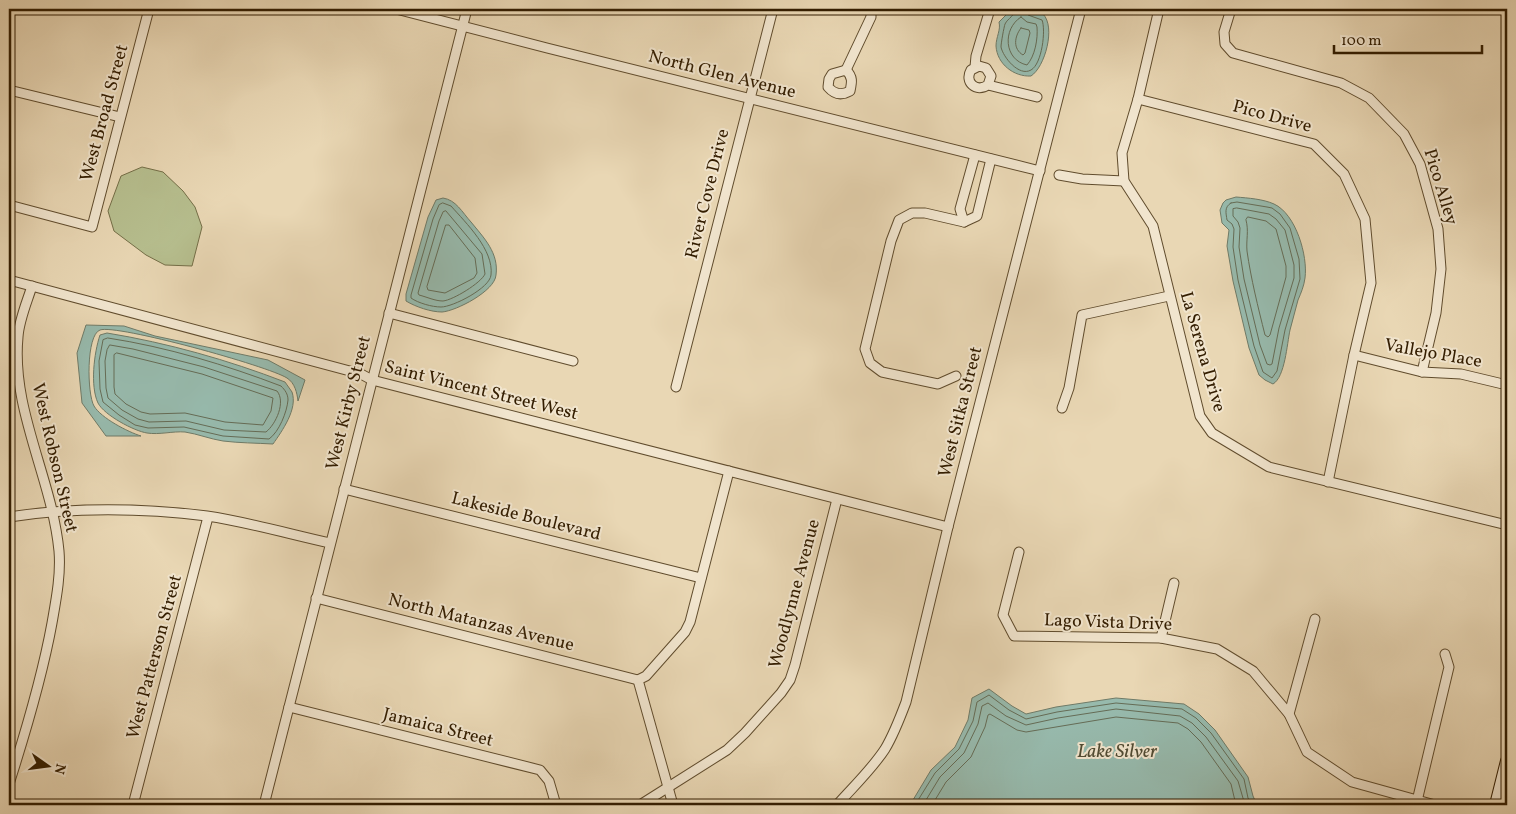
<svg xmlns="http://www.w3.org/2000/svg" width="1516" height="814" font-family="Vollkorn,serif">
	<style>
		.green { fill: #b6be8e; stroke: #746e47 }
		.water { fill: #97baad; stroke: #6f7b68 }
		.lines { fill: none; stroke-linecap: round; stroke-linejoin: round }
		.shore { stroke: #656c56; stroke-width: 1 }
		.minor-casing { stroke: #604c2d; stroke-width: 11 }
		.secondary-casing { stroke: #331d00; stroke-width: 14 }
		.minor { stroke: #f1e5ce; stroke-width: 9 }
		.secondary { stroke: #f1e5ce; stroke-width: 12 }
		.labels { text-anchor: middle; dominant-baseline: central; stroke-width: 4; stroke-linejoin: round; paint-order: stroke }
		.street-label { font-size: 18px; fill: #331d00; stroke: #f1e5ce }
		.water-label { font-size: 19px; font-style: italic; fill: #514c34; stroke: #f1e5ce }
	</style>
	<rect width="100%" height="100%" fill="#e9d7b4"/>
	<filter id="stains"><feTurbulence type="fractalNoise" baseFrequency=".004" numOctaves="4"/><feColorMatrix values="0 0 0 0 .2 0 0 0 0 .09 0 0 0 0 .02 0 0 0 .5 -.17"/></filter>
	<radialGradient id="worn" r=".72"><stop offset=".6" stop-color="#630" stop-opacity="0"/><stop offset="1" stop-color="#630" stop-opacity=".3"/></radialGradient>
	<polygon class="green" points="142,167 163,172 183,191 195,207 202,227 192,266 165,265 146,255 114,231 108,211 121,176"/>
	<g class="water">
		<path d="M1012,9h10l21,5c13,13 2,53 -12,62 -17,1 -34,-12 -35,-30 0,-9 5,-16 3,-24z"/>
		<path d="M1236,197c12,1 27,2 38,7 22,10 34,52 31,74 -1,8 -4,15 -7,22 -3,10 -5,20 -8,30 -3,14 -5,47 -17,54l-8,-4 -6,-5 -10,-27 -16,-67 -6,-35 2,-16 -7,-7 -2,-13 3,-7 3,-3z"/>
		<path d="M443,198c13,2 19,14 28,24 13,16 28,31 25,53 -1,16 -40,36 -54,37 -11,0 -26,-5 -36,-11v-7l22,-77 8,-17z"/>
		<path d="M86,325l38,1 31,10 113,24 37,20 -7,21c-1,-8 -3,-18 -11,-23 -19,-12 -170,-54 -187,-48 -14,5 -13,64 -6,76 7,12 34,26 47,30h-35l-24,-33 -5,-50z"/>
		<path d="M107,333c61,10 121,27 178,49 2,3 5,7 7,10 6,17 -10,39 -19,52 -17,-1 -34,-1 -50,-3 -13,-2 -25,-7 -38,-9 -12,-1 -26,3 -38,1 -13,-2 -43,-18 -49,-30 -8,-17 -4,-50 2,-68z"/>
		<polygon points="989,689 1012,706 1026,714 1056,707 1116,698 1184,704 1199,714 1215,730 1248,777 1253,796 1257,805 910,805 931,770 955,747 968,720 972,698"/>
	</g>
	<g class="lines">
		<g class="shore">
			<path d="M1015,9c0,7 -7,9 -10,15 -1,3 -4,19 -4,23 2,10 18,30 30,23 11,-6 15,-40 11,-50l-14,-5 -2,-6"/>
			<path d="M1021,17l6,5 9,2 1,3c1,12 -2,29 -10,38 -23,-5 -25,-36 -6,-48z"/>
			<path d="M1021,28l8,2 1,3 -5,20 -2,2c-10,-6 -9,-18 -2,-27z"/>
			<path d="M443,203l8,3c15,17 43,44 40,69 -1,13 -38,32 -50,32 -9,0 -23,-4 -30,-9v-3l22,-76 6,-14z"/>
			<path d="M1231,203l6,-1 30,5 5,1 8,6 10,14 9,31 1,20 -15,51 -8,41 -5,7 -9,-6 -9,-26 -16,-66 -5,-33 1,-18 -2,-5 -5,-4c-1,-7 -3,-13 4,-17z"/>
			<polygon points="1237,208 1269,214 1276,219 1285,230 1294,265 1294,278 1279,328 1272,364 1270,365 1267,364 1260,345 1244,279 1239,247 1240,228 1238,222 1233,216 1233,209"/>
			<path d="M446,211l36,43 3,20c-4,9 -32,26 -42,27 -8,0 -16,-4 -24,-6l-1,-2 21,-72 4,-9z"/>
			<path d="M1248,217l18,4 10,8 10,37v11l-16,58 -2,2 -3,-2c-7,-28 -14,-56 -18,-84 -1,-11 2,-20 -1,-31z"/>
			<polygon points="446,225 449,225 475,258 477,273 474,278 445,293 428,290 427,287"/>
			<path d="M108,338c59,9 118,27 173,48 4,4 7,8 7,14 -1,12 -9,32 -19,39l-46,-3 -39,-9 -36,1 -13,-3 -16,-10 -16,-13 -3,-13 -1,-28 4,-21z"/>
			<path d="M110,345l23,4 71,18 73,24c9,11 -1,33 -11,41l-42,-2 -38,-9 -37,1 -11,-3 -16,-9 -14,-12 -2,-10 -1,-27 2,-11z"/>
			<polygon points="117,353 202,374 273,398 271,411 263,425 225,422 185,413 150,414 141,412 126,404 115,394 114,387 114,355"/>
			<polyline points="915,805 935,773 959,749 973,721 977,702 989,695 1009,710 1026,719 1057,712 1116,703 1182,709 1196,718 1211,733 1244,779 1248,798 1252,805"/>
			<polyline points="923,805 940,777 964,753 978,724 982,706 988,703 1006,716 1026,725 1058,718 1116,709 1180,716 1192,723 1206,737 1238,781 1245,805"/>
			<polyline points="932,805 946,782 971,757 985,727 988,715 990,714 1017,730 1026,732 1116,717 1178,723 1188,729 1201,742 1231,784 1236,805"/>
		</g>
		<g class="minor-casing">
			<g id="minor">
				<polyline points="396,9 547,48 1040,171"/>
				<polyline points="1159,9 1138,99 1314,144 1344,174 1365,219 1371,283 1354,355 1328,482"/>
				<polyline points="1231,9 1224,32 1225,44 1233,53 1341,83 1369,98 1404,134 1420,164 1438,229 1441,269 1436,313 1422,372"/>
				<polyline points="975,67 976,56 990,9"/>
				<path d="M846,70c7,7 6,12 4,21 -9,5 -16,3 -22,-4l1,-8 3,-5z"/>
				<polyline points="846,70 871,17 871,9"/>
				<path d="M988,85l3,-9 -5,-8 -7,-2 -8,4c-7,12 5,23 17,15l49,12"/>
				<polyline points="9,90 120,117"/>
				<polyline points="1138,99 1122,153 1124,181 1153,226 1200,416 1212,433 1269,467 1507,525"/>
				<polyline points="975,155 960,209 964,222 977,216 991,159"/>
				<polyline points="1059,175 1082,179 1124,181"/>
				<polyline points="9,205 92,227 149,9"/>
				<polyline points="9,280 361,374 372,380 948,527"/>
				<polyline points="389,313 573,361"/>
				<polyline points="1354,355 1422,372 1461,374 1507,385"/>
				<polyline points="956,376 938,384 882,372 870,363 865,349 891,241 899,220 912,213 925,213 964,222"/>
				<polyline points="676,387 773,9"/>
				<polyline points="1062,408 1069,388 1082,315 1169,296"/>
				<polyline points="344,489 701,578"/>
				<path d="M9,517c63,-10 135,-9 198,-1 41,6 82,18 123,27"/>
				<polyline points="1019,552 1003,615 1014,636 1161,638 1217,649 1253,671 1289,714 1307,752 1352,782 1435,805"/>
				<polyline points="316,598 638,680"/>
				<polyline points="1161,638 1174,583"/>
				<polyline points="289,707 540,770 549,781 556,805"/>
				<polyline points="1289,714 1315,619"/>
				<path d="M9,784c17,-53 33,-106 43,-161 4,-23 9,-48 7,-72 -7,-73 -48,-141 -41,-214 1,-17 9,-35 14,-51"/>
				<polyline points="1417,801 1449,667 1445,654"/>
				<polyline points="133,805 208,517"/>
				<polyline points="264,805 467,9"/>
				<polyline points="640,805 727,750 745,733 781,693 790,680 795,665 837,499"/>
				<polyline points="673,805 638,680 646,676 685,632 690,622 729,471"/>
				<path d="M837,805c16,-18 35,-36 48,-56 9,-15 15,-31 21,-47l42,-175 133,-518"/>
			</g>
		</g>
		<g class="secondary-casing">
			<polyline id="secondary" points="1496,805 1507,761"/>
		</g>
		<use href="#minor" class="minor"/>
		<use href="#secondary" class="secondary"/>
	</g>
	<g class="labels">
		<g class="street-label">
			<text transform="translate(722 75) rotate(14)">North Glen Avenue</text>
			<text transform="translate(105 113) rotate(-75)">West Broad Street</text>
			<text transform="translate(1272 117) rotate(15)">Pico Drive</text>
			<text transform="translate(1440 187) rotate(73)">Pico Alley</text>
			<text transform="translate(708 194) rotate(-76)">River Cove Drive</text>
			<text transform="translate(1202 352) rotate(74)">La Serena Drive</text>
			<text transform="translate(1433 354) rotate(10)">Vallejo Place</text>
			<text transform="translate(481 391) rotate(14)">Saint Vincent Street West</text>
			<text transform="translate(349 403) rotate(-76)">West Kirby Street</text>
			<text transform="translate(961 412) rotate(-76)">West Sitka Street</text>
			<text transform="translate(54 458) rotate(77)">West Robson Street</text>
			<text transform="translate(526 517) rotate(14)">Lakeside Boulevard</text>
			<text transform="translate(795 594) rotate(-75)">Woodlynne Avenue</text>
			<text transform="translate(481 623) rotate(14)">North Matanzas Avenue</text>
			<text transform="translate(1108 623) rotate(2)">Lago Vista Drive</text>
			<text transform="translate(155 657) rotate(-75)">West Patterson Street</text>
			<text transform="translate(438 728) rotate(14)">Jamaica Street</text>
		</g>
		<g class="water-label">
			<text x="1117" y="752">Lake Silver</text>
		</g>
	</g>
	<rect width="1516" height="814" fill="none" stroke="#e9d7b4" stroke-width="30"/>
	<rect x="10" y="10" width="1496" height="794" fill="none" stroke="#331d00" stroke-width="2.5"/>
	<rect x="15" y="15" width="1486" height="784" fill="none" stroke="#331d00"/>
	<g transform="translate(48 766) rotate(104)" stroke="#f1e5ce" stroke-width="4" paint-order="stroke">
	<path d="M0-4L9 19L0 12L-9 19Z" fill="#331d00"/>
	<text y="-8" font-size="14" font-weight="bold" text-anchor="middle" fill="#331d00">N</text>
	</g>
	<path d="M1334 45v8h148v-8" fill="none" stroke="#331d00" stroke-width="2.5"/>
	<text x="1341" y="45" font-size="15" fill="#331d00" stroke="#f1e5ce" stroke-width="4" paint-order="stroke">100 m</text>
	<rect width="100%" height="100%" filter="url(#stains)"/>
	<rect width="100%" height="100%" fill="url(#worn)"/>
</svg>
